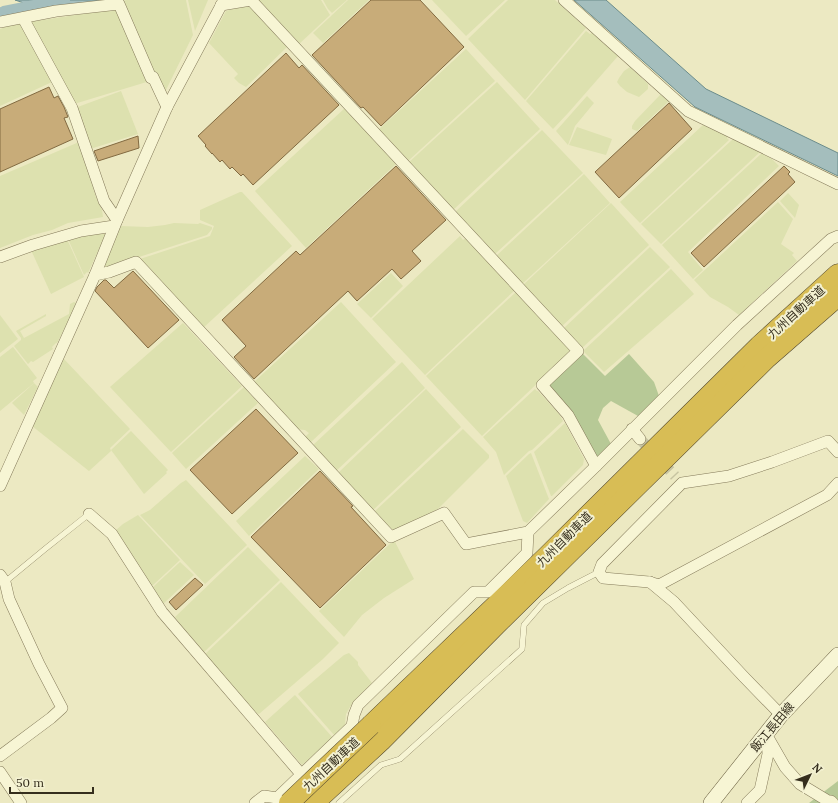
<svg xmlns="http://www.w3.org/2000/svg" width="838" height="803" font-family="Lora,'Noto Sans JP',serif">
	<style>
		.farmland { fill: #dde1af }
		.green { fill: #b7c996 }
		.water { fill: #a4bebd; stroke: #6b8c8b }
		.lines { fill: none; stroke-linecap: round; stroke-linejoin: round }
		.canal { stroke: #a4bebd; stroke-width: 12 }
		.building { fill: #c8ac79; stroke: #826a41 }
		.minor-tunnel { stroke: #c7c4a1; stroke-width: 11; stroke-dasharray: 11 5.5; stroke-linecap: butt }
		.service-casing { stroke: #847a5a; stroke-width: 6 }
		.minor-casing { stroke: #847a5a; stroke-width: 12 }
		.secondary-casing { stroke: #665b3d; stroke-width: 16 }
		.motorway-casing { stroke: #52472e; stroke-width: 21 }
		.service { stroke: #f7f5d4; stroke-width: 5.5 }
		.minor { stroke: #f7f5d4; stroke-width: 11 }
		.secondary { stroke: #f7f5d4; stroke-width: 15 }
		.motorway { stroke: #d8bd55; stroke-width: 20 }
		.motorway-bridge-casing { stroke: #52472e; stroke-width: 21; stroke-linecap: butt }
		.motorway-bridge { stroke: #d8bd55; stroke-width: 20 }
		.labels { text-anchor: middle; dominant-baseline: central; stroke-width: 4; stroke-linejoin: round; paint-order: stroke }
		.street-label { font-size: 12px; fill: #352e1d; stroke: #f3f1d1 }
	</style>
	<rect width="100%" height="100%" fill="#ece9c2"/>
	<g class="farmland">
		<polygon points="126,0 186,0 193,35 164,94 120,2"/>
		<polygon points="188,0 208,0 195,31"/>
		<polygon points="256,0 321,0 330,15 298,45"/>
		<polygon points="323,0 347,0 332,13 328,9"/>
		<polygon points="348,0 369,0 323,43 313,33"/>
		<polygon points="432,0 505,0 466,36"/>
		<polygon points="508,0 555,0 586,28 525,100 468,39"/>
		<polygon points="244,6 249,7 252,8 287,47 246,87 239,83 234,78 238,74 209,43 226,11"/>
		<polygon points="116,9 150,81 74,104 29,22"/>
		<polygon points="19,23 21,24 52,82 0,106 0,29 13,24"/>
		<polygon points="586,31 590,34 592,33 618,56 569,112 553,129 526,101"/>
		<polygon points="466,49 495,81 408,161 407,160 377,131"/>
		<polygon points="630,67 648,84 648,89 639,97 627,92 620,86 617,82 619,78 624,71"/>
		<polygon points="497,82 540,129 452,211 408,163"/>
		<polygon points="121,91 138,134 90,149 75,108"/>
		<polygon points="661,94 669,101 637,131 632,129 632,126 635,121"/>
		<polygon points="587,96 594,103 575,126 568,145 556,131"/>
		<polygon points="345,108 396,164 306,248 255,191"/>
		<polygon points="703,125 728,136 727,138 729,140 640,223 620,202"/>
		<polygon points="577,127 612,139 606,155 569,145"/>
		<polygon points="542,130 583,173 495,254 494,253 492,254 454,213"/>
		<polygon points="733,139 760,152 661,244 641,224"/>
		<polygon points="79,142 96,197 102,210 103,217 68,223 52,230 33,235 0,248 0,176"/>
		<polygon points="762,153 771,158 779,166 688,252 703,270 693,279 662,245"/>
		<polygon points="584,174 610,203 521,285 495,257"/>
		<polygon points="240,192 242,192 292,246 202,329 137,260 210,236 214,226 200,220 200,210"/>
		<polygon points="788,193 799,205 795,218 780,201"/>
		<polygon points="778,202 793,219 781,244 794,253 792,255 797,261 739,315 728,307 710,297 694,280"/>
		<polygon points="611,203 649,245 561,327 523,285"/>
		<polygon points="174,223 198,224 200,223 212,227 212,229 207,235 102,269 120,226 148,227 165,225"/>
		<polygon points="101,231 104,234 106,234 88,273 87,272 84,275 68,239"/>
		<polygon points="460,236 463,240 466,238 515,290 425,375 372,319"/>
		<polygon points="67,239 84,277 51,294 31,250"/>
		<polygon points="650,247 670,267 582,348 564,328"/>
		<polygon points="671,269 694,294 604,372 583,351"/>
		<polygon points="391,273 403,286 371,318 357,304"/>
		<polygon points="516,292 569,348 570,351 569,353 482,436 426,376"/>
		<polygon points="74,302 76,303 68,322 57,343 56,343 52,347 53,349 33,362 31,361 28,364 14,346 21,340 21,338 16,331 46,314 46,316 20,331 24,338 69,314 70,304"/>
		<polygon points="341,302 396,362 310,443 305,437 309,433 305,430 295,429 253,383"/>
		<polygon points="0,315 18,339 0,353"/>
		<polygon points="183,323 242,386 171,452 110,387"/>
		<polygon points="13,347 37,378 33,381 34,383 0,411 0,357"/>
		<polygon points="63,358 130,429 110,448 111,451 89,471 32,426"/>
		<polygon points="402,362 425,388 336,471 312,446"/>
		<polygon points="34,383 38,387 24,415 12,403"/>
		<polygon points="244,387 258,403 186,469 172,453"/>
		<polygon points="426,389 461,427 372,511 338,473"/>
		<polygon points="535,389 537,391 538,391 559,414 563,421 532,450 529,451 504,475 496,452 483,437"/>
		<polygon points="565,423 584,459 583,465 552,496 551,496 534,452"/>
		<polygon points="463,429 489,455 489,458 438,509 397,530 388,528 374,512"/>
		<polygon points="131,431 168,470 166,472 167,473 144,494 111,450"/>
		<polygon points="531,453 549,499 527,523 523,521 506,476 529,454"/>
		<polygon points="305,456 319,469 249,536 236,521"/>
		<polygon points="186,480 247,545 205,584 140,515 150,510 181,483"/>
		<polygon points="138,515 180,560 152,586 124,542 114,532 123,524"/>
		<polygon points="394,540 414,579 384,598 362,615 344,637 319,611"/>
		<polygon points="248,547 280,580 203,653 192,642 175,617"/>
		<polygon points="180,562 194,575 163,604 153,587"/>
		<polygon points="281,582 339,643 323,659 259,714 255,713 204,655"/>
		<polygon points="349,653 358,662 358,665 372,683 355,700 350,707 346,714 345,724 342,730 335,736 298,694 344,655"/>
		<polygon points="295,695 333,738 302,765 265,722"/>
	</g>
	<g class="green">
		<polygon points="583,354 605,376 629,354 654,382 659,396 638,416 611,401 603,408 598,420 611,444 598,458 547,387"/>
		<polygon points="838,781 838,803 809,803"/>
	</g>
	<g class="water">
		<polygon points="15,0 121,0 42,10 39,1 24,3"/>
		<polygon points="574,0 606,0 706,89 838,153 838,176 695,107"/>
	</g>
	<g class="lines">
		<polyline class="canal" points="0,14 4,12 64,0"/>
	</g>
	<g class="building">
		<polygon points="371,0 420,0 464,47 381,126 363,107 361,108 312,55"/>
		<polygon points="286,53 299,68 302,65 339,105 253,185 243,174 241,176 232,167 230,169 222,160 220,162 212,153 212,154 205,146 206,145 198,136"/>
		<polygon points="49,87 54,98 58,96 64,107 68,117 64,118 73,139 0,172 0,109"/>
		<polygon points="669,103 692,129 619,198 595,172"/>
		<polygon points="138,136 139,148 98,161 94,151"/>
		<polygon points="396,166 446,220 412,251 421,261 401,279 392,269 357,301 348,291 254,379 234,357 246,346 222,320 296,251 300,255"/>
		<polygon points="784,166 790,172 788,174 795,182 704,267 691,253"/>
		<polygon points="133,271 179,320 148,348 95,291 97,287 104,280 106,280 114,288"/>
		<polygon points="256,409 298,453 232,514 190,470"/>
		<polygon points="320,471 353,506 351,507 386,545 320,608 251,537"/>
		<polygon points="195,578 203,585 176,610 169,602"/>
	</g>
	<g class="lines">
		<polyline class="minor-tunnel" points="640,439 675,476"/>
		<g class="service-casing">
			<g id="service">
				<polyline points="5,582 45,549 89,514"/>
				<polyline points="339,803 381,765 400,759 522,649 524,625 543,603 568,588 599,572"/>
			</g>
		</g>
		<g class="minor-casing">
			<g id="minor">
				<polyline points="564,0 688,111 838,184"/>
				<polyline points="221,5 251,0 578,351 542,385 568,415 596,466"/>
				<polyline points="23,18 72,108 104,201 117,220"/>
				<polyline points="0,22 56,11 119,4 151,78 153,77 167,107"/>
				<polyline points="0,257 33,245 81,231 114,226"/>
				<polyline points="95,275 109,272 136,262 391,537 444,513 466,544 528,532 596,466 737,325 831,239 838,236"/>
				<polyline points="632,429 640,439"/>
				<polyline points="838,452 828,441 772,462 729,476 682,483 602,564 599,572 603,578 649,582 659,585 827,495 838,483"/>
				<polyline points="0,486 95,275 117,220 167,107 224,0"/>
				<polyline points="89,514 112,534 162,612 301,774"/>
				<polyline points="0,575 5,582 9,599 39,664 62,708 51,718 0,756"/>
				<polyline points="650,582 674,602 744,677 781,715"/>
				<polyline points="766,734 785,767 800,784 828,801 831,801 833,803"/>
				<polyline points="0,772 21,803"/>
				<polyline points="255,803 264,796 277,798 352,726 354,715 358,705 474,592 488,592 527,553 528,532"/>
				<polyline points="747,803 760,790 768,754 767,738"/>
			</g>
		</g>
		<g class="secondary-casing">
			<polyline id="secondary" points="711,803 781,715 838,655"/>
		</g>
		<g class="motorway-casing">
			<g id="motorway">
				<polyline points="371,725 546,557 759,346 838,274"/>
				<polyline points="314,803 381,741 498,623 767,358 838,296"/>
			</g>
		</g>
		<use href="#service" class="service"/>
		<use href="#minor" class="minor"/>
		<use href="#secondary" class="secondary"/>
		<use href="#motorway" class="motorway"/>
		<g class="motorway-bridge-casing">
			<polyline id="motorway-bridge" points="289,803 371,725"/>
		</g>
		<use href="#motorway-bridge" class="motorway-bridge"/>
	</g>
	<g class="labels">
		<g class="street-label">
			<text transform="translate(796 312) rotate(-42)">九州自動車道</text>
			<text transform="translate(564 539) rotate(-45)">九州自動車道</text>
			<text transform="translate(772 727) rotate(-50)">飯江長田線</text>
			<text transform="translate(331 764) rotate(-43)">九州自動車道</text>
		</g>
	</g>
	<g transform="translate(810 775) rotate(47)" stroke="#f3f1d1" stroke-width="3" paint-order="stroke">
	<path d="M0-3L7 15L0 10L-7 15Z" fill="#352e1d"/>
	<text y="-6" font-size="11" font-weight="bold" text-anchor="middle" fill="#352e1d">N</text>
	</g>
	<path d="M10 787v6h83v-6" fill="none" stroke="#352e1d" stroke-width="2"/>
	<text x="16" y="787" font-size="12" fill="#352e1d" stroke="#f3f1d1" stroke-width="3" paint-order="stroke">50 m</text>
</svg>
